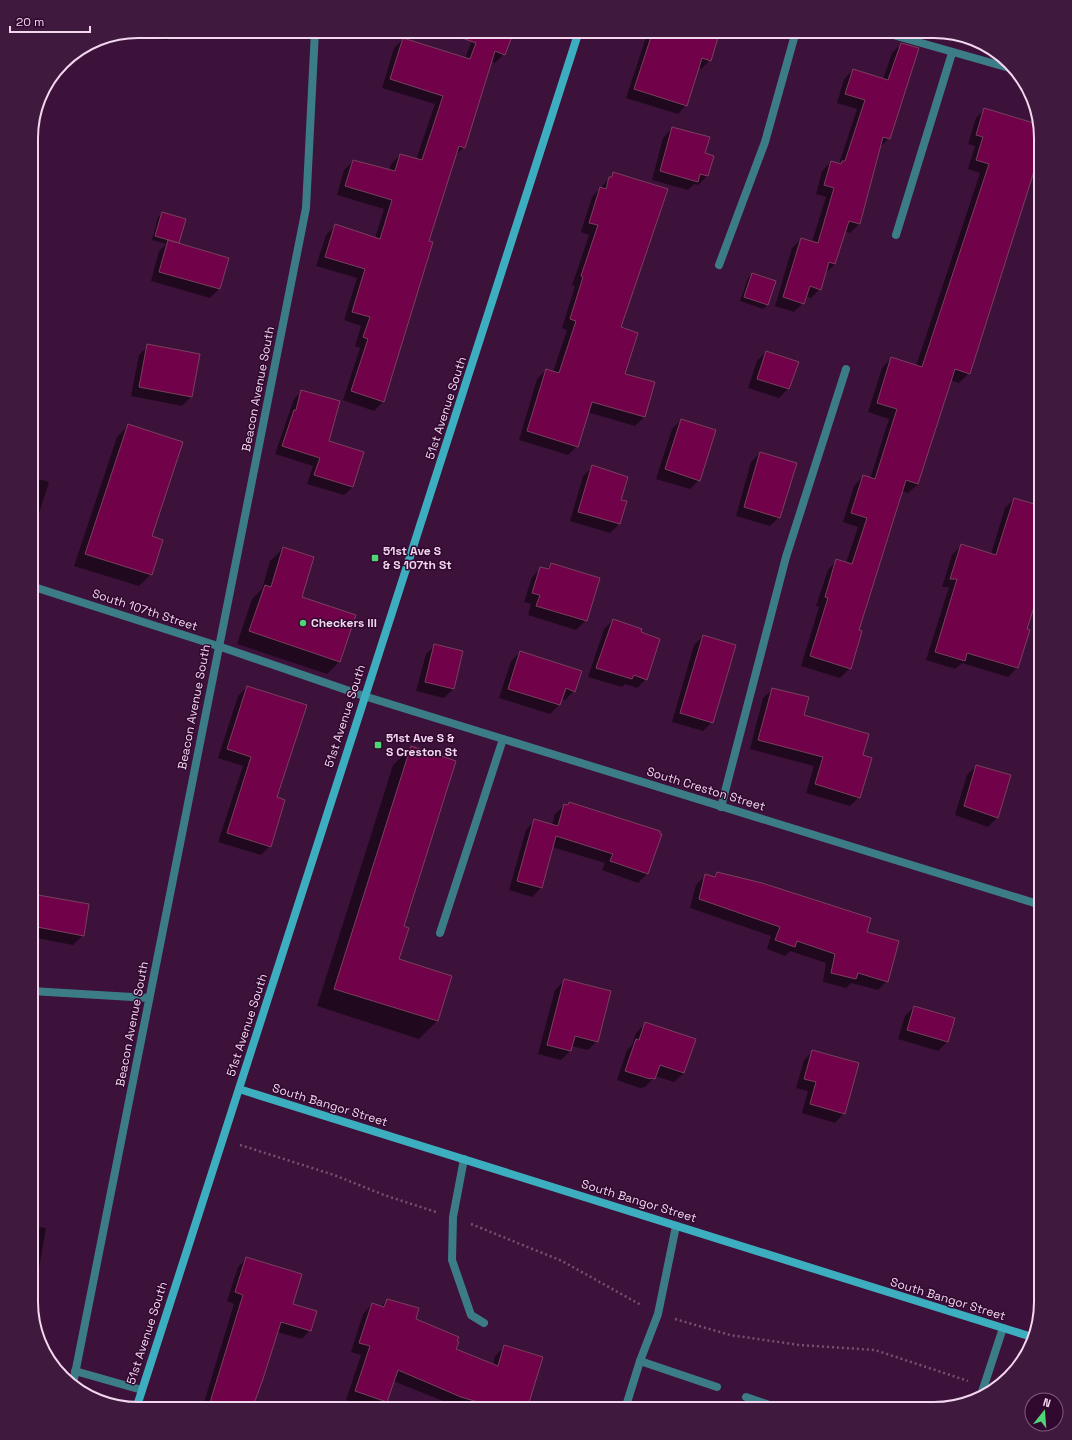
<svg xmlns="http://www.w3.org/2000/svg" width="1072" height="1440" font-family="'Space Grotesk',sans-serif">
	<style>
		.shadow { fill: #0007 }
		.building { fill: #710249; stroke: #79405d }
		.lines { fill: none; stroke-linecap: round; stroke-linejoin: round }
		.path { stroke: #775174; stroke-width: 2.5; stroke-dasharray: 2 3; stroke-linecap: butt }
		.lane { stroke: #3c7c87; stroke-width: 8 }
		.street { stroke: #3c7c87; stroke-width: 8 }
		.secondary { stroke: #3daebf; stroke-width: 8 }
		.poi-dot { fill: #4ed675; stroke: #310830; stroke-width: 1.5 }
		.labels { text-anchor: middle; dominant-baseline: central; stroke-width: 3; stroke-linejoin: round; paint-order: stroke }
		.street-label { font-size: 12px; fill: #f2d7ef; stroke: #310830 }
		.poi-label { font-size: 12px; font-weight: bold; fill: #f2d7ef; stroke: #310830; text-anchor: start }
		.rim { fill: none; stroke: #f2d7ef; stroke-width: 2 }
	</style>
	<rect width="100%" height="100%" fill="#3c123a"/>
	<g class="shadow">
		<polygon points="138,31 177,31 168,40 129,37 130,33"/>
		<polygon points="476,31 504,54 495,63 491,61 464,147 455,156 428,242 431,243 383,402 374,411 343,400 360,348 355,346 361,326 344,320 357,278 316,266 326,235 335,226 375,238 384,209 337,195 344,170 353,161 389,171 391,164 400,155 416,160 435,104 382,88 394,48 403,39 465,58"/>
		<polygon points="648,31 719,31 710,60 701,69 698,68 686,105 678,114 626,98"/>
		<polygon points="901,44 889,138 880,147 859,224 850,233 844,231 835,264 826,273 820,289 811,298 805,296 803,303 794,312 775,306 792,248 801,239 812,242 826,197 816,194 822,171 831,162 839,164 857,109 837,103 844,79 853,70 883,79 892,53"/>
		<polygon points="985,109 1039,130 1041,138 1041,179 1032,175 969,373 959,383 950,380 918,484 908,493 902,491 858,631 850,668 840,678 801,666 819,607 816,606 828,570 837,560 846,563 858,527 843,522 854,486 863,476 870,479 889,419 868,412 882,368 891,358 916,366 980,173 968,169 975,146 968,144 976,118"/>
		<polygon points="672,128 704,154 707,176 698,185 694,184 688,190 652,180 663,138"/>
		<polygon points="614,173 620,328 624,374 654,383 644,417 635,426 587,412 577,446 568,455 519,440 537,379 546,370 553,372 567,330 562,328 575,286 572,285 589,235 581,232 592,197"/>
		<polygon points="163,213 178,242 177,244 228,259 219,289 210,298 151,281 159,251 166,244 152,240 158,217"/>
		<polygon points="752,274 775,282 767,305 763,309 740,301 748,278"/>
		<polygon points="148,346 198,355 191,397 182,406 131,396 139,355"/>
		<polygon points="766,352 797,363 788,389 779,398 748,388 757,361"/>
		<polygon points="302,391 328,441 363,453 353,487 344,495 307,484 313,466 275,454 294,399"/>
		<polygon points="681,420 699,480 690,489 656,479 672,429"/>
		<polygon points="129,425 151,537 151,574 139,586 74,566 117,437"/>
		<polygon points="760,453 779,517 770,526 736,516 751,462"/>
		<polygon points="593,467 620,500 626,502 619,524 610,533 570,521 583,476"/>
		<polygon points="31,477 49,482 35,526 31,530"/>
		<polygon points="1014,499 1026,629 1017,668 1008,677 962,663 955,669 926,660 949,587 942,587 952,555 961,546 991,554 1005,508"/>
		<polygon points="283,548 300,598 339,662 327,674 237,644 252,599 262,589 270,561"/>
		<polygon points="552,564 586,620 576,630 528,615 531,604 524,602 532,577 541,568 546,569"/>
		<polygon points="613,620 640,633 646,679 637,688 625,684 622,687 588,677 604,629"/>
		<polygon points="703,636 712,722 703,731 672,722 694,645"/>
		<polygon points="435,645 462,652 453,689 444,698 416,691 426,654"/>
		<polygon points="520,652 574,691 565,700 561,699 559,705 550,714 499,698 511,661"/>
		<polygon points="247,687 276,798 270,846 261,855 218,842 243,766 218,758 238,696"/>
		<polygon points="773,689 803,716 861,756 859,797 850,806 806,793 814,766 750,749 763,698"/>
		<polygon points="411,748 403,927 398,960 451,977 437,1021 419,1039 317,1006 393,765"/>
		<polygon points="976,766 1010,776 997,818 988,827 955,815 967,775"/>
		<polygon points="569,803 647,874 638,883 602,870 605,863 552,847 541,888 532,897 509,890 526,830 535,820 552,825 555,814 565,805"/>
		<polygon points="717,873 865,933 887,981 878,990 851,983 846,988 823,982 826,963 790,951 785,956 767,949 771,936 690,908 696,885 706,875 712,877"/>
		<polygon points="39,896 83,935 73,945 31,937 31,904"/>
		<polygon points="564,981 597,1041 588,1050 571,1046 570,1051 561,1060 538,1054 555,990"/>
		<polygon points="914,1007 954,1019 947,1042 938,1051 898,1039 905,1016"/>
		<polygon points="645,1024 684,1073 674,1082 655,1076 645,1087 640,1088 617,1080 627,1050 632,1045 636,1033"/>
		<polygon points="813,1051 844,1113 835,1123 802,1113 808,1091 796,1088 804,1060"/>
		<polygon points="31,1226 46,1228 35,1291 31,1295"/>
		<polygon points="247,1258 292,1305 310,1330 302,1339 277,1332 251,1409 202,1409 234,1304 227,1301 238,1267"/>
		<polygon points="387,1300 455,1349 493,1365 495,1356 505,1346 526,1409 463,1409 393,1381 386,1402 379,1409 372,1409 346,1400 361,1355 351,1352 363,1314 372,1304 380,1307"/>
		<polygon points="650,1406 659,1409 648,1409"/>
	</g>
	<g class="building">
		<polygon points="449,31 514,31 505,55 495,51 465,148 459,146 429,241 433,242 384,402 351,391 368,339 363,337 370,317 352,312 365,269 325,257 335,224 380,239 392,200 345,186 353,160 395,171 400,154 422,160 443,96 390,79 403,38 470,59 476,43 448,33"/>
		<polygon points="653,31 720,31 711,61 702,58 687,106 634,89"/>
		<polygon points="901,43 919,48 890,139 883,137 860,224 849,221 835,264 829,262 821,290 810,286 804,304 783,297 801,238 818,243 834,188 824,185 831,161 841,164 842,161 845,161 865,100 845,94 853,69 888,80"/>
		<polygon points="984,108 1037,124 1041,138 1041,167 1036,165 970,374 955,369 918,484 906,480 859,630 862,631 851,669 810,656 828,598 825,597 836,559 852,564 867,518 851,513 863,475 875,479 897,409 877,403 891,357 922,367 989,164 976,160 983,137 976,135"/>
		<polygon points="672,127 710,137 705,153 714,156 708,176 700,174 698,182 660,171"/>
		<polygon points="613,172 668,189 621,327 638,333 625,374 655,382 645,417 592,402 578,447 527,431 546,369 559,373 576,321 570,319 583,277 581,276 598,225 589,223 600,187 606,189 609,177 612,177"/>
		<polygon points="162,212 186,219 179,243 155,236"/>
		<polygon points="168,240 229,258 220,289 159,272"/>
		<polygon points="752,273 776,281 768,305 744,297"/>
		<polygon points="147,344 200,354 192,397 139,387"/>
		<polygon points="766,351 799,362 789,389 757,379"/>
		<polygon points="301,390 340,401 329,441 364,452 353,487 314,475 320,458 282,446 294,410 296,410"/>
		<polygon points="681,419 716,430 700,481 665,469"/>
		<polygon points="128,424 183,442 152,536 163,540 152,575 85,554"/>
		<polygon points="760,452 797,463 780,518 744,507"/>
		<polygon points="592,465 628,477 621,500 627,501 620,524 578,512"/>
		<polygon points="1014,498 1041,506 1041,585 1027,629 1030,630 1018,668 967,653 965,661 935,652 957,579 950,579 961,544 996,555"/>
		<polygon points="283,547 314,557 302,597 356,615 340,662 249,631 265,585 271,587"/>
		<polygon points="551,563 600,578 587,621 536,606 540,595 532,593 540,567 549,569"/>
		<polygon points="613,619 642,629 641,632 660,639 647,680 634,675 632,679 596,668"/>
		<polygon points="703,635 736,645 713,723 680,713"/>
		<polygon points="434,644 463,651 454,689 425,682"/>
		<polygon points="520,651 582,671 575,692 566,688 560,705 508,689"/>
		<polygon points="247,686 307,705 277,797 285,800 271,847 227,833 251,757 227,749"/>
		<polygon points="772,688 809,697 804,715 869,734 863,755 872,758 860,798 815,784 823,757 758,740"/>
		<polygon points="411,746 456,761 404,926 409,928 399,959 452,976 438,1021 334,989"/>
		<polygon points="976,765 1011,775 998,818 964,806"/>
		<polygon points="569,802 660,831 660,834 662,834 648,874 610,861 613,854 556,836 542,888 517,881 534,819 558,826 564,804 568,805"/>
		<polygon points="717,872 762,883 871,918 867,932 899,941 888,982 858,973 856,979 831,973 835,954 797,941 795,947 775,940 780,927 699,899 705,874 715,877"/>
		<polygon points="38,895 89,904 84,936 32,926"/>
		<polygon points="564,979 611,991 598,1042 575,1036 571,1051 547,1045"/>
		<polygon points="914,1006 955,1018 948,1042 907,1030"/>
		<polygon points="645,1022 696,1039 684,1073 660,1065 655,1079 651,1078 650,1079 625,1071 636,1039 639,1040"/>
		<polygon points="812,1050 859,1063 845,1114 810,1104 816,1082 804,1079"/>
		<polygon points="246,1257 302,1274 293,1304 317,1311 311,1331 281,1322 263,1379 252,1409 208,1409 243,1295 235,1292"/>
		<polygon points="387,1299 419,1308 416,1319 459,1337 457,1341 459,1342 456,1349 498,1366 504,1345 543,1357 527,1409 502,1409 461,1397 398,1370 387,1402 355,1391 370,1346 359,1343 372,1303 384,1307"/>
	</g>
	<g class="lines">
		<g class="path">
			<polyline points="240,1145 334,1175 384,1195 436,1212"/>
			<polyline points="471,1224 562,1261 641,1305"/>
			<polyline points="675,1319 730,1335 799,1345 875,1350 968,1381"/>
		</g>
		<g class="lane">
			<polyline points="896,235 952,53"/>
			<polyline points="719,265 765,142 796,31"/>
			<polyline points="721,807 786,557 846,369"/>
			<polyline points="440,933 503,739"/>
			<polyline points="31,991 149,998"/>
			<polyline points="464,1159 453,1217 452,1260 471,1315 484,1323"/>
			<polyline points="640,1361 717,1387"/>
			<polyline points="746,1397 781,1409"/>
			<polyline points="625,1409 640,1361 658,1314 676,1226"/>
		</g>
		<g class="street">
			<polyline points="879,31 1013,69"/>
			<polyline points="31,586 218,646 364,696 1041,905"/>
			<polyline points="75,1371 142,1390"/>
			<polyline points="73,1384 306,208 315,31"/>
			<polyline points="981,1395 1003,1328"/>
		</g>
		<g class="secondary">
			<polyline points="239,1089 1032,1337"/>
			<polyline points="136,1409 579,31"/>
		</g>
	</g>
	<g class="poi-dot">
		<rect x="371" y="554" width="8" height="8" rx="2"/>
		<circle cx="303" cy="623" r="4"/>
		<rect x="374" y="741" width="8" height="8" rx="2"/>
	</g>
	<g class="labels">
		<g class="street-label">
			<text transform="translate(258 389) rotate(-79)">Beacon Avenue South</text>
			<text transform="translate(446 408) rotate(-72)">51st Avenue South</text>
			<text transform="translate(145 610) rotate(18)">South 107th Street</text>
			<text transform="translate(194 707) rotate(-79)">Beacon Avenue South</text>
			<text transform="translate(345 716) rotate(-72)">51st Avenue South</text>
			<text transform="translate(706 789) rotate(17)">South Creston Street</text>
			<text transform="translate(132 1024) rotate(-79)">Beacon Avenue South</text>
			<text transform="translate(247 1025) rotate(-72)">51st Avenue South</text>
			<text transform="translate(330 1105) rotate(17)">South Bangor Street</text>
			<text transform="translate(639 1201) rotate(17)">South Bangor Street</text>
			<text transform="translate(948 1299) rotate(17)">South Bangor Street</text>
			<text transform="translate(147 1333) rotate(-72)">51st Avenue South</text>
		</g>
		<g class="poi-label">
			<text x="383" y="551">51st Ave S<tspan x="383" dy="14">&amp; S 107th St</tspan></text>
			<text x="311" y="623">Checkers III</text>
			<text x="386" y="738">51st Ave S &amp;<tspan x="386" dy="14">S Creston St</tspan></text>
		</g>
	</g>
	<path d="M0 0H1072V1440H0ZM138 38H934A100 100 0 0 1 1034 138V1302A100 100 0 0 1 934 1402H138A100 100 0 0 1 38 1302V138A100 100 0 0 1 138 38Z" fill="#40193f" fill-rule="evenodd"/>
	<path class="rim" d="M138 38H934A100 100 0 0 1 1034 138V1302A100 100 0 0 1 934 1402H138A100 100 0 0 1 38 1302V138A100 100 0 0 1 138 38Z"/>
	<g transform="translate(1044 1412) rotate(17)"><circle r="19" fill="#310830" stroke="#7e5b7c"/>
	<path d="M0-3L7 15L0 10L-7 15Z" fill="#4ed675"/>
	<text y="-6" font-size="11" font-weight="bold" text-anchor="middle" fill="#f2d7ef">N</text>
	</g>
	<path d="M10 26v6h80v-6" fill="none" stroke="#f2d7ef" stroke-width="2"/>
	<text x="16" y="26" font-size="12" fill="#f2d7ef" stroke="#310830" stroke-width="3" paint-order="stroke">20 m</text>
</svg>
